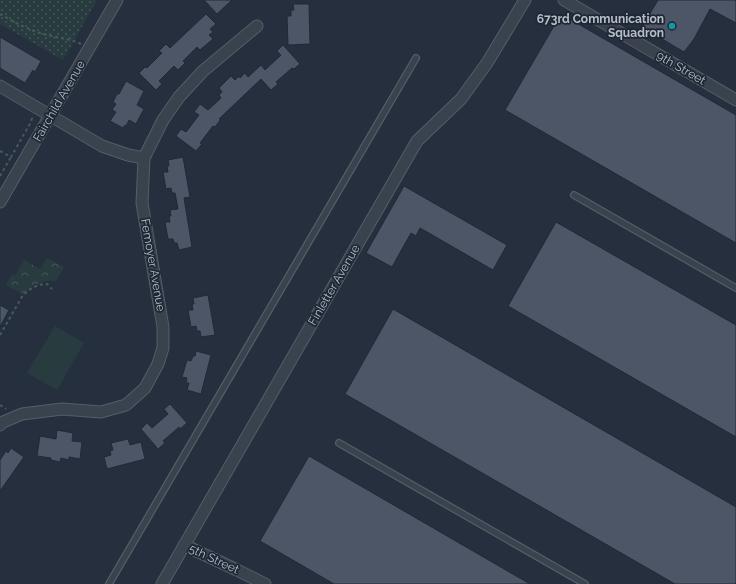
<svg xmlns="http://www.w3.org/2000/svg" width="736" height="584" font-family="Raleway,sans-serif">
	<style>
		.grass { fill: url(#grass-dots) }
		.park { fill: url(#park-crowns) }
		.pitch { fill: #283c3f }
		.building { fill: #4c5667; stroke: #212936 }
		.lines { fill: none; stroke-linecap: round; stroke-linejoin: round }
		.lane-casing { stroke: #555d69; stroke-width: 8 }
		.street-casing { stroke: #555d69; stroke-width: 13 }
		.path { stroke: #46595c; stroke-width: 2; stroke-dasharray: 3 3; stroke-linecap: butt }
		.lane { stroke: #3a424e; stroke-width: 5.5 }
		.street { stroke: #3a424e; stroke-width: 11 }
		.culture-dot { fill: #0f9aa8; stroke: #1f2734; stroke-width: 1.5 }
		.labels { text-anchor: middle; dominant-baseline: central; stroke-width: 3.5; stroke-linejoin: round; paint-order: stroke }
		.poi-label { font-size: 12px; font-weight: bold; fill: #b6bdc9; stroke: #1f2734; text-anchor: end }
		.street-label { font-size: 12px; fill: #b6bdc9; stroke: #1f2734 }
	</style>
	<defs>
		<pattern id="grass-dots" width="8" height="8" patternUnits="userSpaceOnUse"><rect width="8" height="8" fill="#283c3f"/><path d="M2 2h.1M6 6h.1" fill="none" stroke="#455659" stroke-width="1.8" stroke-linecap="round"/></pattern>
		<pattern id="park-crowns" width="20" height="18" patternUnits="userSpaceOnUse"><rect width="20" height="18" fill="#283c3f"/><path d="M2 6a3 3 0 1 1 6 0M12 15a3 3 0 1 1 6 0" fill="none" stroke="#455659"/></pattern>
	</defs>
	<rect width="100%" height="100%" fill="#262f3e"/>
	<polygon class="grass" points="0,0 97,0 63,60 0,24"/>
	<path class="park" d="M47,258l17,9 -8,14c-10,-3 -27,6 -33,13l-17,-9 6,-11 3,2 9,-16 16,9z"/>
	<polygon class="pitch" points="55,326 84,343 57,390 27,373"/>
	<g class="building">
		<polygon points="204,0 232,0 217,14"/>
		<polygon points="658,0 736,0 736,23 710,9 694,39 684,52 642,27"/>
		<polygon points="293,4 309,4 310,44 288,45 287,16 291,16 291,10 294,10"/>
		<polygon points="206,14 216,24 210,29 213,32 209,35 213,39 200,50 197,47 183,61 185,63 178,70 174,66 159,81 162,84 156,90 139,73 145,67 147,68 162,53 159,51 166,44 170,48"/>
		<polygon points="561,14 736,115 736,243 505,110"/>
		<polygon points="0,37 41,61 35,72 33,70 25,83 0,68"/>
		<polygon points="283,45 300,64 294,69 292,68 276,82 278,84 271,90 261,79 219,119 221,119 215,127 213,126 200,143 202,144 196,151 176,136 181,129 186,132 199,115 194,112 200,104 208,110 221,98 219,95 222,92 219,88 231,76 235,80 239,76 240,78 245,73 248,77 261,65 265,70 281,55 277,51"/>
		<polygon points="126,81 144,91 137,105 144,109 136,124 129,120 126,126 125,125 123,128 110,121 116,112 112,110 116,104 113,102 117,94 119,94"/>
		<polygon points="183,157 190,197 184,198 192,247 179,250 177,243 174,243 173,239 168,239 165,222 170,222 169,216 171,216 170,210 178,209 175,193 172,193 171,188 166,189 163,172 168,172 167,166 169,166 168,160"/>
		<polygon points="404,186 507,245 493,270 420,228 416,236 411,233 392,267 366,253"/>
		<polygon points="556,222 736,325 736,437 508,306"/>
		<polygon points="208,295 215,335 201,337 200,331 197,331 196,326 191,327 188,310 193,310 192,304 194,304 193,298"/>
		<polygon points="0,305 9,310 0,327"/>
		<polygon points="393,309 736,507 736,584 675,584 345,394"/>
		<polygon points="196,351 211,355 201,394 187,390 189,383 186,383 187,378 182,377 187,360 191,361 193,356 195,356"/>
		<polygon points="170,404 187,423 180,429 179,427 163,441 165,443 158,449 141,429 147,423 152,428 168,414 164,409"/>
		<polygon points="57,430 73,433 72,441 82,442 80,459 69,457 69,460 61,458 60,462 51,460 51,458 37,456 40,436 56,439"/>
		<polygon points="128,439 130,445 141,442 145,459 107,469 104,457 111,455 110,451 113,450 111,443"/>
		<polygon points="11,448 24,457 0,491 0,460 6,451 8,453"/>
		<polygon points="309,456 530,584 334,584 260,541"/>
	</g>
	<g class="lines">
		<g class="lane-casing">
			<g id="lane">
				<polyline points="574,195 736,288"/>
				<polyline points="339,443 585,584"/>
				<polyline points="109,584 416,58"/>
			</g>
		</g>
		<g class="street-casing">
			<g id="street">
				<polyline points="564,0 736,100"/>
				<polyline points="0,86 102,146 128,155 144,158"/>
				<polyline points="0,202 117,0"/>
				<polyline points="0,425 3,422 22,414 62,409 101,412 126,405 145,388 158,364 163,348 163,327 142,203 144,158 163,120 179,97 203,71 257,26"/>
				<polyline points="184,545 237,570 265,584"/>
				<polyline points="162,584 417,141 461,99 487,63 525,0"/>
			</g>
		</g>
		<g class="path">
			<path d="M0,14c14,8 28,16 44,20 12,4 25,4 37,10"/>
			<polyline points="0,151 11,157 31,122 32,118 31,117"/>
			<polyline points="0,176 11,157"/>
			<path d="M0,335l23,-40c7,-6 14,-11 24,-11l5,5"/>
			<polyline points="0,405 6,409"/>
		</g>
		<use href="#lane" class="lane"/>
		<use href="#street" class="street"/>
	</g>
	<circle class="culture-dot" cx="672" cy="26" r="4"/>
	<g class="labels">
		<g class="poi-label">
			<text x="664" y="19">673rd Communication<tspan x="664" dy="14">Squadron</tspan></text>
		</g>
		<g class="street-label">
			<text transform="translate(681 68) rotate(30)">9th Street</text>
			<text transform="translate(59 101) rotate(-60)">Fairchild Avenue</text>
			<text transform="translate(153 265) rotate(80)">Femoyer Avenue</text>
			<text transform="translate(334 285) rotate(-60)">Finletter Avenue</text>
			<text transform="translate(214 559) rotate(25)">5th Street</text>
		</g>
	</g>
</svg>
